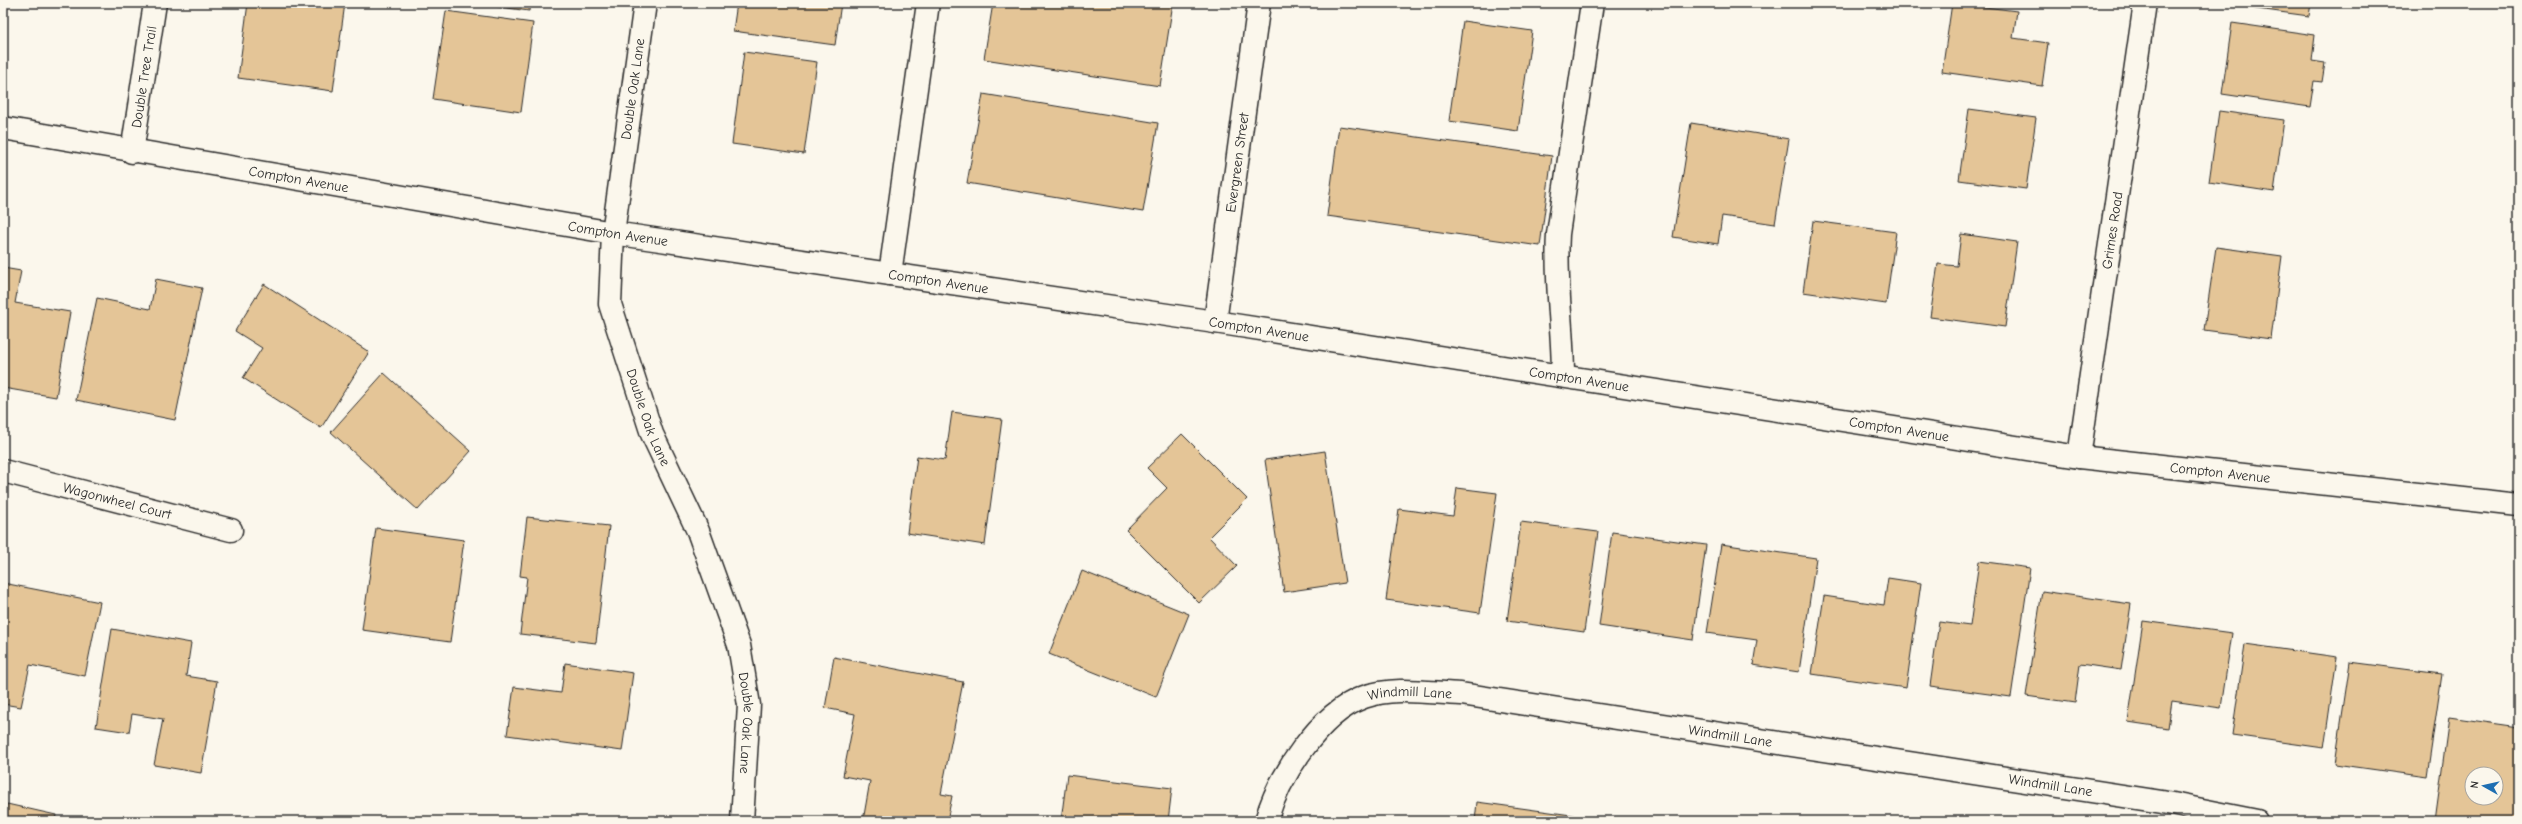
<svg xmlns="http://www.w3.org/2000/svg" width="2522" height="824" font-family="'Comic Neue',sans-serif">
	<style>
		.building { fill: #e4c597; stroke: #2b2b2b; fill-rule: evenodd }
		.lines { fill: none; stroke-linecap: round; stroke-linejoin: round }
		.minor-casing { stroke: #2b2b2b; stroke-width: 25 }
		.minor { stroke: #fbf7ec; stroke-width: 22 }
		.labels { text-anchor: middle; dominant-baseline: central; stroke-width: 3; stroke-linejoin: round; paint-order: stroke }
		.street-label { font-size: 14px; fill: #2b2b2b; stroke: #fbf7ec }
	</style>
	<rect width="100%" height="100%" fill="#fbf7ec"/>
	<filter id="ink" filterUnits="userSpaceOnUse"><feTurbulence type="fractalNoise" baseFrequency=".025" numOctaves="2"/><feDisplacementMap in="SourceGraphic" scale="8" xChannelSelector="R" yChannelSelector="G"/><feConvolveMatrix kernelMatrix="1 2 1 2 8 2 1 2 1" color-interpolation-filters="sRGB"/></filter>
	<g filter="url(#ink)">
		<g class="building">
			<polygon points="248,3 345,3 333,91 238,78"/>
			<polygon points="471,3 530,3 529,11"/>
			<polygon points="737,3 841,3 835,45 733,31"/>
			<polygon points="993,3 1173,3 1160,86 984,59"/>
			<polygon points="1952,3 2017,11 2013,38 2048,43 2042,86 1942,72"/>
			<polygon points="2235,3 2311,3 2309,16 2235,6"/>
			<polygon points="446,11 533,23 521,112 433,99"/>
			<polygon points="1463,21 1532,31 1518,131 1449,121"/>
			<polygon points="2232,23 2315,35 2312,61 2325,63 2322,82 2314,81 2310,107 2222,94"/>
			<polygon points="744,52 817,62 804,154 732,144"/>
			<polygon points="983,94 1158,123 1143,212 967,183"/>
			<polygon points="1969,109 2036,118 2026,189 1959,180"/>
			<polygon points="2219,111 2284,120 2274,192 2209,182"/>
			<polygon points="1691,123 1789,139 1775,224 1722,216 1718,244 1673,237"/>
			<polygon points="1339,126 1552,156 1540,246 1327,216"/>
			<polygon points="1813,221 1896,232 1886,304 1803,292"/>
			<polygon points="1961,234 2017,242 2005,327 1930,317 1938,264 1957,266"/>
			<polygon points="2216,247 2282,256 2271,339 2204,330"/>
			<polygon points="3,268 21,271 15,303 70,312 56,397 3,388"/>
			<polygon points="156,279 202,288 175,420 76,400 97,298 150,309"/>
			<polygon points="264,284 369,352 321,428 243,378 262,348 235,331"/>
			<polygon points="384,373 471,451 418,510 331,432"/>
			<polygon points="952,412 1002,419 985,545 907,533 917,456 945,460"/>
			<polygon points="1182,434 1247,499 1209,537 1237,566 1199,603 1126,530 1167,488 1147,468"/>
			<polygon points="1325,451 1345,583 1284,592 1265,460"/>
			<polygon points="1457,488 1497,493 1480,613 1386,600 1399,509 1453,516"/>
			<polygon points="527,517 609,526 596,643 520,634 527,577 520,576"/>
			<polygon points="1521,522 1598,532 1584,632 1507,621"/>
			<polygon points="376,528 464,540 450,642 362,630"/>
			<polygon points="1612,532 1706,545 1693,640 1599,626"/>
			<polygon points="1721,544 1816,558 1799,672 1753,665 1757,640 1707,633"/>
			<polygon points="1979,561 2030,568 2011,697 1930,686 1939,622 1970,626"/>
			<polygon points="1082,571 1189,614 1156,697 1049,654"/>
			<polygon points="1888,578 1921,583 1906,688 1812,674 1824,596 1884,605"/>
			<polygon points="3,583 100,602 85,676 30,665 21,707 3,704"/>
			<polygon points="2042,591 2131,604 2121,670 2080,664 2075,703 2026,696"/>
			<polygon points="2143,621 2232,633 2221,708 2172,701 2168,728 2128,722"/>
			<polygon points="112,629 191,643 186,676 217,681 201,773 154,765 163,719 132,714 129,732 96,727"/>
			<polygon points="2245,644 2337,657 2324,748 2232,735"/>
			<polygon points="834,657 963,682 941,794 952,796 947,821 863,821 870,781 843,776 855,714 825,708"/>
			<polygon points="2350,662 2442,674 2427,777 2335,764"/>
			<polygon points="565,663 633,673 622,751 507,735 514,687 561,693"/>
			<path d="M2449,717l70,10v94h-84zM2472,774h24v24h-24z"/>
			<polygon points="1067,775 1172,788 1168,821 1061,821"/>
			<polygon points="1477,802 1615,821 1475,821"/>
			<polygon points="7,804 56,815 55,821 3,821"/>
		</g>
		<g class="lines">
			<g class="minor-casing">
				<g id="minor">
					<path id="s1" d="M645,3l-32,230 -3,71 42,130 46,97 41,114 10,60 -7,116"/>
					<path id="s2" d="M3,128l610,105 602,89 864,135 440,48"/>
					<path id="s3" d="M132,152l23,-149"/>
					<polyline points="890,274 928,3"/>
					<path id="s4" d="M1215,322l44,-319"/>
					<path d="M1563,376c0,-48 -8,-94 -5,-142l34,-231"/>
					<path id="s5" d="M2079,457l66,-454"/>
					<path id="s6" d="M3,471l228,59"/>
					<path id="s7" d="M1266,821c12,-43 53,-108 98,-124 30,-11 66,-4 97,-3l701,108 95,19"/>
				</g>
			</g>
			<use href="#minor" class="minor"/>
		</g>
	</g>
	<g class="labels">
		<g class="street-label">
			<text stroke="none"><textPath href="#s3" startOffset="76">Double Tree Trail</textPath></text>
			<text transform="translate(633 89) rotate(-82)">Double Oak Lane</text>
			<text stroke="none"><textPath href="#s4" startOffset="161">Evergreen Street</textPath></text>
			<text stroke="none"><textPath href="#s2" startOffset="300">Compton Avenue</textPath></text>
			<text stroke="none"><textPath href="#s5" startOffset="229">Grimes Road</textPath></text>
			<text stroke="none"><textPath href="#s2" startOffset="624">Compton Avenue</textPath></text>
			<text stroke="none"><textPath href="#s2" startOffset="948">Compton Avenue</textPath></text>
			<text stroke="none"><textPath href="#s2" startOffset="1272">Compton Avenue</textPath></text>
			<text stroke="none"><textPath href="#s2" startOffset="1596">Compton Avenue</textPath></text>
			<text stroke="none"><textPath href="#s1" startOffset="423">Double Oak Lane</textPath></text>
			<text stroke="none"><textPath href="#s2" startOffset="1920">Compton Avenue</textPath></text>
			<text stroke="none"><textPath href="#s2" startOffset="2244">Compton Avenue</textPath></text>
			<text stroke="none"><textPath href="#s6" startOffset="118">Wagonwheel Court</textPath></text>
			<text stroke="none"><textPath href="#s7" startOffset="209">Windmill Lane</textPath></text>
			<text stroke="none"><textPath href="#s1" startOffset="747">Double Oak Lane</textPath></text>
			<text stroke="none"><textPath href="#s7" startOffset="533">Windmill Lane</textPath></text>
			<text stroke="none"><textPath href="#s7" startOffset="857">Windmill Lane</textPath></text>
		</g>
	</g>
	<rect width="2522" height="824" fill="none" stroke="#fbf7ec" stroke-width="16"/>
	<rect x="8" y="8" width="2506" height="808" fill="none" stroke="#2b2b2b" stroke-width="1.5" filter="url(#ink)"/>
	<g transform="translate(2484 786) rotate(278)"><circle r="19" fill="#fbf7ec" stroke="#a8a59f"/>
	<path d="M0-3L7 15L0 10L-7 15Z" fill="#1f6fb2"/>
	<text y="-6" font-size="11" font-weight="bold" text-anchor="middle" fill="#2b2b2b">N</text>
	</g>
</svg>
